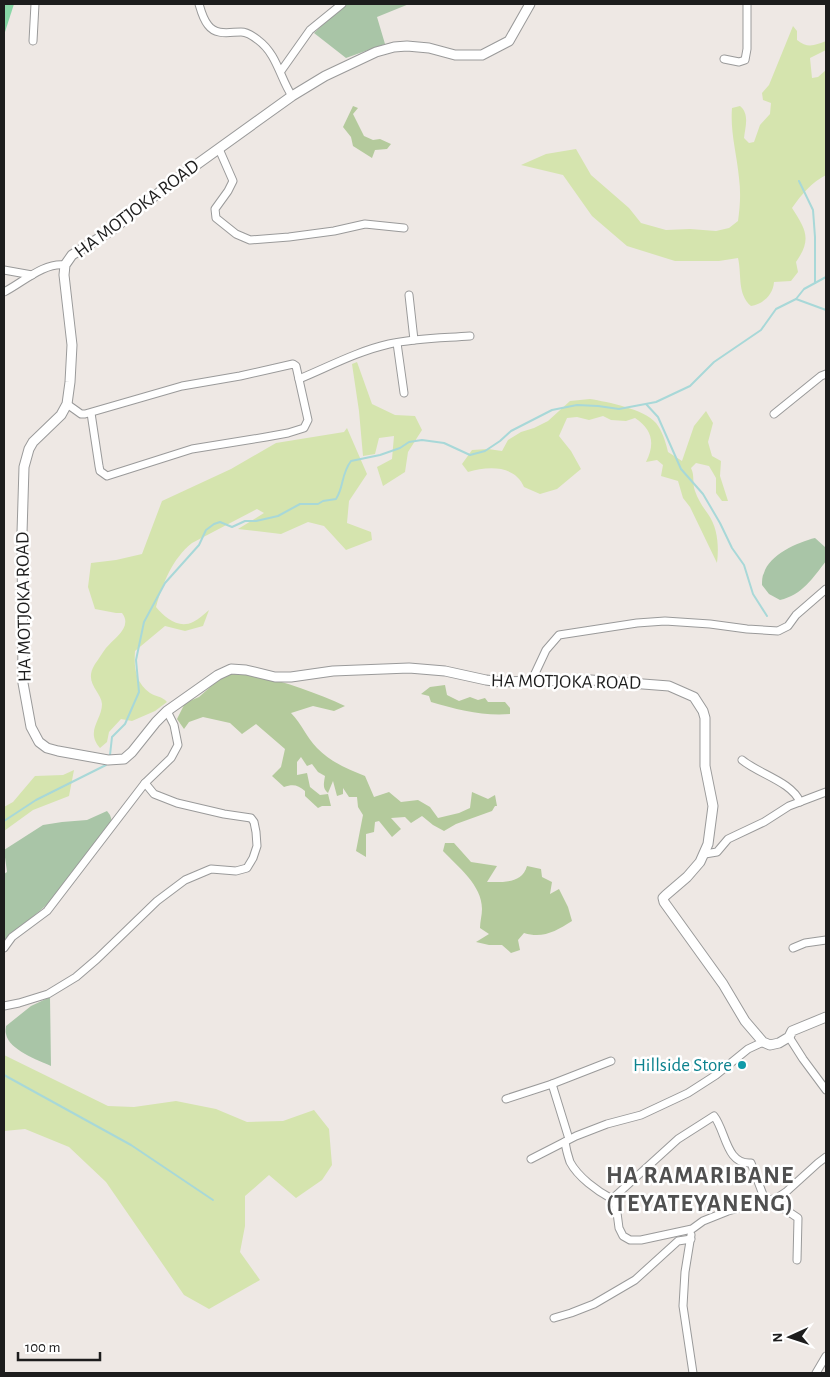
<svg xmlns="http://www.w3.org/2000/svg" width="830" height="1377" font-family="'Alegreya Sans',sans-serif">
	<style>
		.grass { fill: #d5e4ae }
		.forest { fill: #b4ca9c }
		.cemetery { fill: #a9c5a7 }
		.pitch { fill: #88d7a6 }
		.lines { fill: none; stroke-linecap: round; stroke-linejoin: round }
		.stream { stroke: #a8d8d8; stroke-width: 2 }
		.minor-casing { stroke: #9a9a9a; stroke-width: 9 }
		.tertiary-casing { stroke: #9a9a9a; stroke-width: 11 }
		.minor { stroke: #fff; stroke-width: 7 }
		.tertiary { stroke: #fff; stroke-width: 9 }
		.culture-dot { fill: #0f9aa8; stroke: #fff; stroke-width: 2 }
		.labels { text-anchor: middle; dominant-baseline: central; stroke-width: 5; stroke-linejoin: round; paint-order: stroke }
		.street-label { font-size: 19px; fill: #1d1d1d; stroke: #fff }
		.culture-label { font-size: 19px; fill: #0d838f; stroke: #fff; text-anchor: end }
		.district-label { font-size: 24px; font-weight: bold; letter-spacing: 1px; fill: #505050; stroke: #fff }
	</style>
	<rect width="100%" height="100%" fill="#eee8e4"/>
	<g class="grass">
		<path d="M793,26l4,5v9c11,9 18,5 29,1v9l-16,8 2,20 6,-1 8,-7v105c-14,7 -25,20 -34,33 14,22 20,31 4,54l2,10 -7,9 -17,1c-1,13 -11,22 -23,24 -14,-12 -9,-31 -13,-48l-19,3h-44l-48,-15 -35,-30 -29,-41 -42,-10 25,-11 30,-5 15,26 38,33 12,15 25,7 24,-1 26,2 13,-3 9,-7c2,-14 3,-28 1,-43 -2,-23 -9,-46 -7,-70l8,-2c10,8 5,22 4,32l5,5 5,-1 6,-17 10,-11 1,-11 -8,-3 -1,-7 7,-8z"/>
		<polygon points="357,362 372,404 395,415 415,416 422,430 408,452 405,472 383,486 377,467 392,459 394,436 379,438 375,454 363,456 359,411 352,364"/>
		<path d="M590,399c18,3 54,10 66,24 6,7 10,20 12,29l14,9 12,-35 12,-15 7,12 -5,19 4,14 9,5 -1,15 8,25h-6l-6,-8v-15l-7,-12 -13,-3 -5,5c4,8 1,15 4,23 3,9 8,16 13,23 10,14 11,33 9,49l-27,-56 -7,-9 -5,-17 -17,-5 2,-11 -6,-5 -11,2c9,-18 7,-32 -11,-44l-9,3 -15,-1 -8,-4 -14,4 -12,-3 -10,1 -8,18 12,15 10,18 -24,20 -17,5 -16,-7c-9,-22 -36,-21 -56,-15l-6,-8 10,-14 16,-1 14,2 6,-11 13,-8 13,-4 14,-7 22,-20z"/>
		<path d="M347,428l20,46 -18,27 -2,22 24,9 1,8 -26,10 -22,-24 -16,-4 -27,12 -43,-5 26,-16 -7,-4 -65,34c-20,16 -29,40 -36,64 9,11 23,22 37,15 6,-3 11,-8 16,-12l-6,16 -18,5 -20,-5 -30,25c-1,17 0,31 15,42 6,4 12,3 17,9l-12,9 -23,10 -11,-2 -12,13 -2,10 -7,6c-15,-17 2,-28 2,-44 -1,-13 -19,-21 -7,-40 4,-5 7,-11 11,-16 8,-10 27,-21 16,-35h-6l-21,-4 -7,-22 3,-24 25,-3 26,-6 20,-53 69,-32 45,-26 68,-11z"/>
		<polygon points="74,770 69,796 33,810 4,831 4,807 13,802 35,776 63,775"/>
		<polygon points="4,1055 108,1106 134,1107 176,1101 216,1109 247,1122 283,1121 314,1110 329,1129 332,1165 322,1180 296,1198 269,1175 245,1196 245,1226 240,1252 260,1280 209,1309 184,1295 106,1182 69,1147 25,1129 4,1131"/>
	</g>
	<g class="forest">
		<polygon points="353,106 358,108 353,114 364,136 373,140 380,139 391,144 387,149 375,150 372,158 353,146 351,137 343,127"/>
		<path d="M233,673c35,2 79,18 112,33l-11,5 -21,-5 -22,7c10,10 16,25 26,35 14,14 30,21 48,28l9,21 15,-5 12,10 17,-2 12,7 8,11 21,-5 11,-5 2,-16 16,7 7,-4 2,11h-2l-3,5 -36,13 -12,7 -11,-6 -11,-9 -11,7 -6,-6 -14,1 10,11 -9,8 -13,-16 -4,1 -1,10 -8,2v23l-10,-6 7,-36 -5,-8 -1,-10h-8l-6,-9v6l-6,2 -4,-15 -5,12c-6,-5 -4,-10 -3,-17l-7,-4 -6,-8 -5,2 -6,-9 -4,5v13l10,-2 3,14 10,8 8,-1 3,12h-9l-4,2 -13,-12v-5c-7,-6 -12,-7 -21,-4l-12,-11 9,-9 4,-18 -29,-25 -14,10 -12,-11 -27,-6 -14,5 -5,7 -7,-10 8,-16 14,-6 18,-16z"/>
		<path d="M445,685l2,10 12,6 11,-4 8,3 7,-2 3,4h17l5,6v6c-28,2 -52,-4 -79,-12l-2,-6 -8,-2 9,-7z"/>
		<path d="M445,843h9l17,19 26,4 -10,16c15,0 35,2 40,-16l14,3 1,8 10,5 -2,12 9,-5 9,18 4,14c-16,10 -29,18 -48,12l-6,7 2,10 -9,3 -9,-8h-13l-13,-3 13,-8 -9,-6c0,-6 2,-13 2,-19 0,-24 -24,-42 -39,-58z"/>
	</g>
	<g class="cemetery">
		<polygon points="345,4 409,4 377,17 385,44 346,58 314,33"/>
		<path d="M815,538l10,9 1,14c-13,17 -24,34 -46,39l-11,-6 -7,-9c0,-4 0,-9 2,-12 5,-18 34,-31 51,-35z"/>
		<path d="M107,811l3,4 2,6c-18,24 -35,49 -54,72 -16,19 -38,31 -54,50v-69l3,-2 -3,-22 39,-25 19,-3 25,-2z"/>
		<path d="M50,997l1,69c-13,-6 -42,-16 -45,-32 -1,-3 0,-6 0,-8l25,-20z"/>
	</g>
	<polygon class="pitch" points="4,4 14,4 4,35"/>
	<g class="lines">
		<g class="stream">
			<polyline points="799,181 813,210 815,237 815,283"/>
			<polyline points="796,299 826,310"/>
			<polyline points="646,404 658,417 681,469 703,494 720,523 732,548 744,565 753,594 767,616"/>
			<path d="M110,755l2,-18 13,-13 14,-32 -3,-32 8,-38 21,-39 34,-38 7,-15 8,-6 6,-2 12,5 13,-6h11l22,-5 22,-12h18l5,-3 13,-2c8,-12 5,-25 15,-38l29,-6 20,-7 9,-6 13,-2 22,3 26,12 15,-4 15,-10 11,-10 41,-21 25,-5 21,1 21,3 37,-7 34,-16 24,-24 47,-32 15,-21 20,-10 8,-10 22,-12"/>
			<polyline points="4,821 36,800 106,765"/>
			<polyline points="4,1075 131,1145 213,1200"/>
		</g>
		<g class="minor-casing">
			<g id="minor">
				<path d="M199,4c2,7 4,15 9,21 8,11 22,7 33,7 6,0 12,4 17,8 19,14 22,38 34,56"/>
				<polyline points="33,41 35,4"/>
				<polyline points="724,59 739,62 745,60 747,49 747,4"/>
				<polyline points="281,71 310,30 342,4"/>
				<polyline points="219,149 233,181 228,191 215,209 216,218 236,234 250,240 289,237 334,231 365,224 404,228"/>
				<polyline points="4,270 32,275"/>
				<path d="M4,292c18,-9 40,-30 61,-27"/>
				<polyline points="409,295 414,340"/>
				<polyline points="397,343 404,393"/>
				<path d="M299,379c29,-12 59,-28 90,-35 27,-6 54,-6 81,-8"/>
				<polyline points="67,404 81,414 85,414 182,386 240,376 293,364 296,366 308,420 304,428 288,433 266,437 192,449 107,476 100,471 99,466 91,413"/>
				<polyline points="774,414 821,376 826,374"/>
				<polyline points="531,682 546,650 559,635 637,623 665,621 710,624 747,629 778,631 788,626 796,615 826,589"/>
				<path d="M742,760c17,14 50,22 58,42"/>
				<polyline points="705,854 717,852 728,839 764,822 789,806 826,792"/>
				<polyline points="4,948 12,937 47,911 145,783 171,758 178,745 174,725 167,711"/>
				<polyline points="793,948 805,943 826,940"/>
				<polyline points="4,1006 19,1003 48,994 76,977 97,959 157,901 185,880 211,869 236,871 247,868 253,858 257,846 256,832 254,822 251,818 224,814 177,803 154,794 145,783"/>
				<polyline points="789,1037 803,1059 826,1090"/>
				<polyline points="552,1084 611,1061"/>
				<polyline points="506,1099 552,1084 569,1139"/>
				<path d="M565,1142c1,7 3,14 5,20 8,15 27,29 42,37l66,-60 36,-23c12,15 12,49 37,47l14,37"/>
				<polyline points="531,1159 576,1136 607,1124 641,1115 688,1093 716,1075 748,1049 763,1042"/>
				<polyline points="777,1198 780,1206 798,1218 797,1260"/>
				<polyline points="612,1199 616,1205 619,1228 623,1236 630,1240 641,1240 692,1229 703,1221 728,1211 777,1198 786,1192 818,1163 826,1157"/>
				<polyline points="691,1235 685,1272 683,1306 693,1373"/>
				<polyline points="554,1318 571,1313 594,1304 635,1280 678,1241 691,1239"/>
				<polyline points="816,1373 826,1356"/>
			</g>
		</g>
		<g class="tertiary-casing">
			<polyline id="tertiary" points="530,4 509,41 482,55 455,55 429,48 407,46 394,47 376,52 325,76 292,96 171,183 112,230 72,255 65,265 64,275 72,345 70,382 67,404 61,415 33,442 29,449 24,467 22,533 23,683 31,727 39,742 47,748 58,751 108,760 124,759 132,752 156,722 167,711 218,675 231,669 246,670 275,677 291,677 333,671 409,668 445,671 486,680 502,682 591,680 669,686 694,697 703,711 705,718 705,766 713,806 708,844 700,862 687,877 666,895 663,898 664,902 723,984 745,1021 763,1042 770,1045 779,1043 789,1037 792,1031 826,1017"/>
		</g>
		<use href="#minor" class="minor"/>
		<use href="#tertiary" class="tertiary"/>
	</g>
	<circle class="culture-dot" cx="742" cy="1065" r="5"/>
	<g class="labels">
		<g class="street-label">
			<text transform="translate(137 209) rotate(-37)">HA MOTJOKA ROAD</text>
			<text transform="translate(24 607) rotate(-91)">HA MOTJOKA ROAD</text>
			<text transform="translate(566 682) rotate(1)">HA MOTJOKA ROAD</text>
		</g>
		<g class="culture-label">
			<text x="732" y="1065">Hillside Store</text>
		</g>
		<g class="district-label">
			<text x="700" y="1176">HA RAMARIBANE<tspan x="700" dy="28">(TEYATEYANENG)</tspan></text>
		</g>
	</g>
	<rect width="830" height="1377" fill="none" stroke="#1d1d1d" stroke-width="10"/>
	<g transform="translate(790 1337) rotate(267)" stroke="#ffffff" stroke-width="4" paint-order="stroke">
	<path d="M0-4L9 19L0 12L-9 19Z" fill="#1d1d1d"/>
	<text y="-8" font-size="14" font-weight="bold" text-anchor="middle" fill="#1d1d1d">N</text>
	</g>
	<path d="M18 1352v8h82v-8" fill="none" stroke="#1d1d1d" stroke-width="2.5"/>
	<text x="25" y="1352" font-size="15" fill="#1d1d1d" stroke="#ffffff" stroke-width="4" paint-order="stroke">100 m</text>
</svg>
